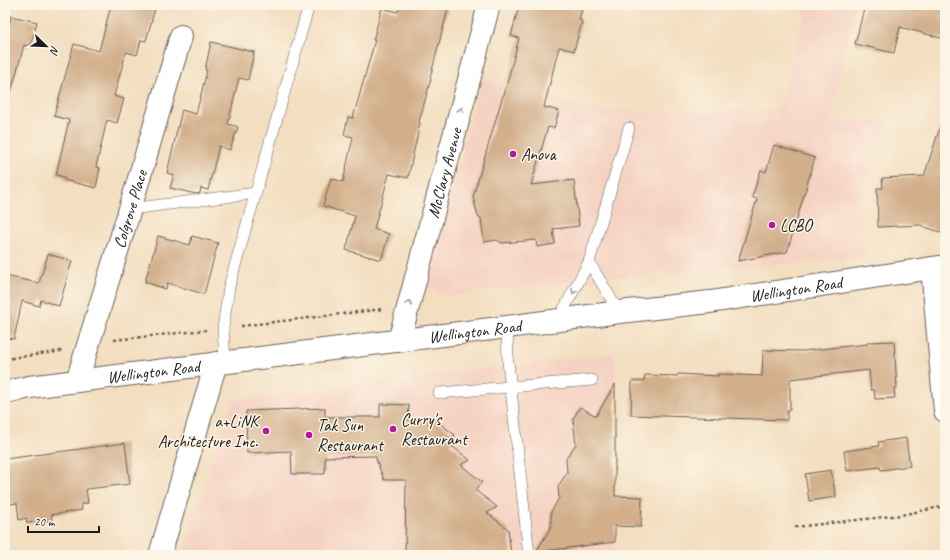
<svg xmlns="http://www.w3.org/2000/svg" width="950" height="560" font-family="Caveat,sans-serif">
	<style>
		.built { fill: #f5d2c2 }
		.building { fill: #d2ae8a }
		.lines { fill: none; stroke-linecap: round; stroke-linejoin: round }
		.lane-casing { stroke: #676055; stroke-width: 12 }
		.street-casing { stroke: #676055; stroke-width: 24 }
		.secondary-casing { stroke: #676055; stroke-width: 24 }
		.path { stroke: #676055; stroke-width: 2.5; stroke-dasharray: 3 3; stroke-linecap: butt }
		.lane { stroke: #fff; stroke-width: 11 }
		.street { stroke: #fff; stroke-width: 22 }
		.secondary { stroke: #fff; stroke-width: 22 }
		.oneway { stroke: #999 }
		.poi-dot { fill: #b5179e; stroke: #fcf5e5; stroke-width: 1.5 }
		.labels { text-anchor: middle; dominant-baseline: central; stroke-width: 3; stroke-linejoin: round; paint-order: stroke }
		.poi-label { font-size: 17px; fill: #1c1c1c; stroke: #fcf5e5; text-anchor: start }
		.street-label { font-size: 17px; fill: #1c1c1c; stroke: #fcf5e5 }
	</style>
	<rect width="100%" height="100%" fill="#fcf5e5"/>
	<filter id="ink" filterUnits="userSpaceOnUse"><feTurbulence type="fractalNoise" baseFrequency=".025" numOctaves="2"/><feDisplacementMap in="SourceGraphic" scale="8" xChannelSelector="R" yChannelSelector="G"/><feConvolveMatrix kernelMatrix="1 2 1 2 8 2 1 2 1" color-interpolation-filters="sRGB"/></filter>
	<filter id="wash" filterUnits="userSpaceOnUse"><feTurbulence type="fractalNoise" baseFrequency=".012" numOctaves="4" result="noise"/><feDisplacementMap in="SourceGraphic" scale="16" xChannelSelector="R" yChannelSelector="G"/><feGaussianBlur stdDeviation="0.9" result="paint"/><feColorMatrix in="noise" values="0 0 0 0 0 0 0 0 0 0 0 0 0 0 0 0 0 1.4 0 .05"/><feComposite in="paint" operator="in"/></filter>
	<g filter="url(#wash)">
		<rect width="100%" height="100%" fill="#f3dec0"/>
		<g class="built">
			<polygon points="806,5 855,5 831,120 888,121 859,201 865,257 618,277 445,296 426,286 482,79 596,110 780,110"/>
			<polygon points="615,353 615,555 182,555 233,400"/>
		</g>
		<g id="blocks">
			<g class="building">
				<polygon points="111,5 156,5 146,41 141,40 137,55 126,52 114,96 124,99 117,123 107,120 96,167 100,168 96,188 64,180 64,177 56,175 69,120 54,116 74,44 99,51"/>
				<polygon points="400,5 449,5 430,78 431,79 419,122 420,123 408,178 389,174 374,229 389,234 381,260 346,250 355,216 323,206 331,178 343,182 353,137 344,135 348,117 353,118 375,40 373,40 382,8 398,12"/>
				<polygon points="519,5 583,5 579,20 582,21 574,51 559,47 544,107 559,111 554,128 548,127 531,185 574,180 579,226 553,229 555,244 537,247 536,240 502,243 497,240 484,242 481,218 478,216 473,197 503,95 504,95 519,38 511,36"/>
				<polygon points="865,5 945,5 945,39 900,27 894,53 855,44"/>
				<polygon points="11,16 37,22 30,47 24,45 11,92 5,91 5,41"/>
				<polygon points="211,42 254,52 248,80 239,78 228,124 238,127 230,150 219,146 208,190 201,188 200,193 196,194 170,188 174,175 167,173 182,110 196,114 207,71 205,70"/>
				<polygon points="941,124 945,125 945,234 920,225 878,227 877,188 883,188 882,178 924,176"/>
				<polygon points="774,145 815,158 787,252 738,261 757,199 752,197 761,170 766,172"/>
				<polygon points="158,236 190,245 192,236 218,243 204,294 167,283 166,289 145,282"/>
				<polygon points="48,254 72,261 59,306 41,300 39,306 22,301 14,339 5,338 5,276 39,283"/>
				<polygon points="894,341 897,388 894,388 895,398 875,399 874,390 871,390 869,370 790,379 790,410 787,410 787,420 631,415 632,381 644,381 645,375 677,376 678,374 718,376 718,374 762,376 763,350 802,351 868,344 868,342"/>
				<polygon points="615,384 615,496 642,497 641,527 615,526 615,542 536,552 551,527 551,512 559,498 558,486 567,473 566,458 576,444 573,419 580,407 596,416"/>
				<polygon points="380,404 409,405 408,420 433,418 455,435 449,444 470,460 461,465 482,482 475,490 497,507 487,513 508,529 511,555 405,555 406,480 384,480 375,456 325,457 325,474 292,474 291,451 247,453 246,411 325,408 325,417 380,417"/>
				<polygon points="906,438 910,466 881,470 880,467 847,471 844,451 879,446 878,442"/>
				<polygon points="125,443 130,484 86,489 88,503 81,504 82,510 51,515 52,520 27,523 26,518 19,520 17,503 5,505 5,459"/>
				<polygon points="831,470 836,497 809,501 805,474"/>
			</g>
		</g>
	</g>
	<g filter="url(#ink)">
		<use href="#blocks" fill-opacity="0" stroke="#676055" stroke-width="1"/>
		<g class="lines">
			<g class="lane-casing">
				<g id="lane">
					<polyline points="130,209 256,193"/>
					<polyline points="589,262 619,312"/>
					<polyline points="558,320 589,262 629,128"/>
					<polyline points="507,327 508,362 529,555"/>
					<polyline points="225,362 223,328 229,287 309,5"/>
					<polyline points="439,393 592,380"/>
				</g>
			</g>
			<g class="street-casing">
				<g id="street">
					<polyline points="932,268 945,411"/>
					<path id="s1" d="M399,341l90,-336"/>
					<path id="s2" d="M77,381l53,-172 51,-173"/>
				</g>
			</g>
			<g class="secondary-casing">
				<g id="secondary">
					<path id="s3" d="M5,393l24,-6 478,-60 112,-15 91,-10 235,-36"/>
					<polyline points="160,555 216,363"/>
				</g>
			</g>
			<g class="path">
				<polyline points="241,326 383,309"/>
				<polyline points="114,340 206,330"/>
				<polyline points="5,359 62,351"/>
				<polyline points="795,527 901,515 945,506"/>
			</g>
			<use href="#lane" class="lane"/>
			<use href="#street" class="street"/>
			<use href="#secondary" class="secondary"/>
		</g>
		<defs><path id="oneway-chevron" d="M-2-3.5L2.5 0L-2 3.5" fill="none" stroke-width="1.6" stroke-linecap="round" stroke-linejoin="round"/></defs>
		<g class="oneway">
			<use href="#oneway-chevron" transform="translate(461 110) rotate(-75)"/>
			<use href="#oneway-chevron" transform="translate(574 291) rotate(118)"/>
			<use href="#oneway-chevron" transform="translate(409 303) rotate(-75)"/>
		</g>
	</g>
	<g class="poi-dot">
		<circle cx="513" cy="154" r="4"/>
		<circle cx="772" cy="225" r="4"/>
		<circle cx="393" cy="429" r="4"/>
		<circle cx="266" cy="431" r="4"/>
		<circle cx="309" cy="435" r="4"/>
	</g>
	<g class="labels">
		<g class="poi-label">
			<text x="521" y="154">Anova</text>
			<text x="780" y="225">LCBO</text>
			<text x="401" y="419">Curry's<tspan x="401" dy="20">Restaurant</tspan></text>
			<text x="258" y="421" text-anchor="end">a+LiNK<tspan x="258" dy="20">Architecture Inc.</tspan></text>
			<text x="317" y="425">Tak Sun<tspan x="317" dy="20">Restaurant</tspan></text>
		</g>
		<g class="street-label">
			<text stroke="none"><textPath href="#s1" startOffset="174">McClary Avenue</textPath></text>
			<text stroke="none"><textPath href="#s2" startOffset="180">Colgrove Place</textPath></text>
			<text stroke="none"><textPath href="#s3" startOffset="798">Wellington Road</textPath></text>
			<text stroke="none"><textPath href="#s3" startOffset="474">Wellington Road</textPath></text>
			<text stroke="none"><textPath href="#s3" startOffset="150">Wellington Road</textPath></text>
		</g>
	</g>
	<rect width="950" height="560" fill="none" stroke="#fcf5e5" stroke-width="20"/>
	<g transform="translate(46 46) rotate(113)" stroke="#fcf5e5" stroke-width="3" paint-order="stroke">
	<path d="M0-3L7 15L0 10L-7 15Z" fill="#1c1c1c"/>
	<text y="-6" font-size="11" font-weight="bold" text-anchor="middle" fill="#1c1c1c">N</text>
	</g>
	<path d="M28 526v6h71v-6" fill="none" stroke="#1c1c1c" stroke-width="2"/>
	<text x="34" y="526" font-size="12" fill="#1c1c1c" stroke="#fcf5e5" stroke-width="3" paint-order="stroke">20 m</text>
</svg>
